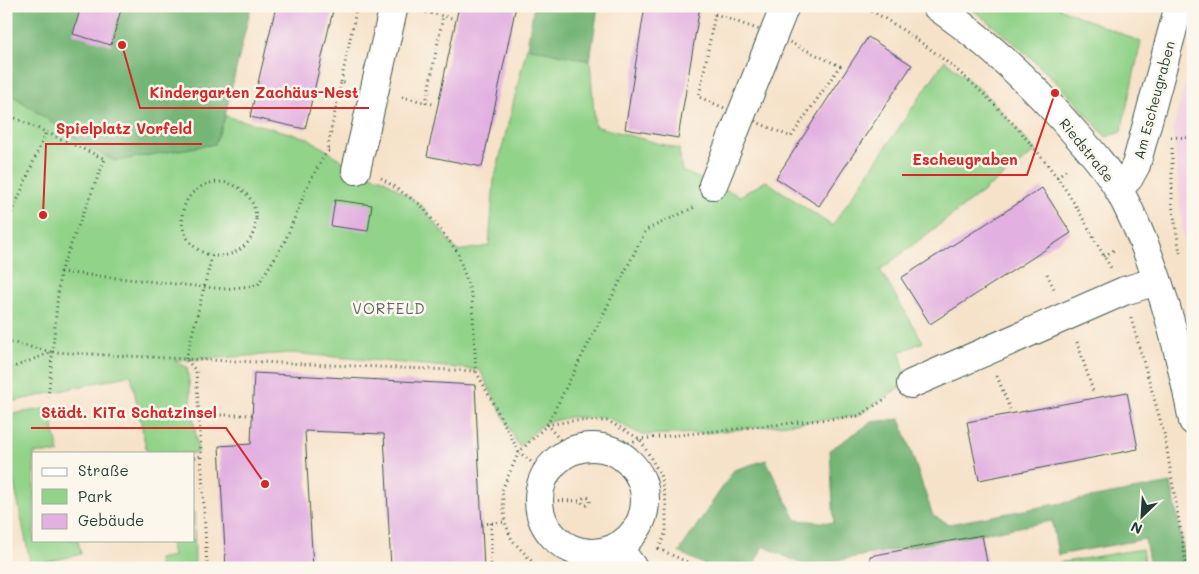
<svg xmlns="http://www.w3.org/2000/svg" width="1199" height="574" font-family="Mali,sans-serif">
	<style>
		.built { fill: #f2cfe1 }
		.green { fill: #92d38a; stroke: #58885f }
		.forest { fill: #75b576; stroke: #4a7955 }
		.building { fill: #e2b0e1 }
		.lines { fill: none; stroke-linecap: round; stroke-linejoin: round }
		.minor-casing { stroke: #3f564a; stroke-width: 30 }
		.path { stroke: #3f564a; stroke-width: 3; stroke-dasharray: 1 4; stroke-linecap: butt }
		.minor { stroke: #fff; stroke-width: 28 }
		.labels { text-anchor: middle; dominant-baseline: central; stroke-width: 5; stroke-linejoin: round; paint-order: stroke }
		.street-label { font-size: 14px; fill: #1f3d34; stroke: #fbf7ec }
		.neighbourhood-label { font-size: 15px; letter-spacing: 1px; fill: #636571; stroke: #fbf7ec }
		.leader { fill: none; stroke: #d62828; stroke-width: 2 }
		.callout-dot { fill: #d62828; stroke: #fbf7ec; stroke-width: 2 }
		.callout-label { font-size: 15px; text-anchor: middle; font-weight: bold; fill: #d62828; stroke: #fbf7ec; stroke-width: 5; stroke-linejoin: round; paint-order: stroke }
	</style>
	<rect width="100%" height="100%" fill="#fbf7ec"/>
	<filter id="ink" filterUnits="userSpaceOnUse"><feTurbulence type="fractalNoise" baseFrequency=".02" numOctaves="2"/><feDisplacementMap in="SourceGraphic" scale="10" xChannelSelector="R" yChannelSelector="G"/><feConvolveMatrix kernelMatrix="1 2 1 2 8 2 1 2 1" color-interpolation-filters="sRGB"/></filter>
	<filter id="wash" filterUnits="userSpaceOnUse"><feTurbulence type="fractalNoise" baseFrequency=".0096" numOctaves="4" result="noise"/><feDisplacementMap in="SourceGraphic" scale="20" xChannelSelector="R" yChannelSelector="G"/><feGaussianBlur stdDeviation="1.12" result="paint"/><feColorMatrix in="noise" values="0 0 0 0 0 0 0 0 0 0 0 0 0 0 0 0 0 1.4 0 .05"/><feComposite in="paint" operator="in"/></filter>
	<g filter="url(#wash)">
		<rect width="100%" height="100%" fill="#f6e2c9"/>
		<polygon class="built" points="1193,55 1193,299 1186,267 1173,129"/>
		<g class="green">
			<path d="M967,6h87l87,36 -20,90 -15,5c-41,-49 -87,-94 -139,-131z"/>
			<polygon points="527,47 590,61 595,126 679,149 682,171 740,196 766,181 832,226 945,60 988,96 1036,151 880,270 923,342 900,352 907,382 858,416 705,433 642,435 608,418 570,417 544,423 519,447 480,370 291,353 174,361 187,367 198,453 147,453 131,375 6,403 6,90 174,150 215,144 225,116 308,138 356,170 383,179 421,205 457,251 489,246 494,181"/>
			<polygon points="49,408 59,453 34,453 34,540 78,540 81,554 31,566 6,444 6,415"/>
			<polygon points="194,512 195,568 159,568 158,559 173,556 170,540 194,540"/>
			<polygon points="1142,549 1145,568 1059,568 1058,563"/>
		</g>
		<g class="forest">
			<polygon points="6,6 251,6 224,120 215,144 115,161 86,146 6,91"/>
			<polygon points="534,6 598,6 590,61 527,47"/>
			<polygon points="900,419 933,516 949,524 1171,483 1187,568 1150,568 1145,539 1058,555 1052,521 806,566 763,546 752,568 711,568 679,552 734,470 766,460 796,520 834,523 830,450 872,422"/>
		</g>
		<g id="blocks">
			<g class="building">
				<polygon points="81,6 122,6 111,45 73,34"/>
				<polygon points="276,6 334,6 305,129 250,117"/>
				<polygon points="459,6 516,6 482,167 427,156"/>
				<polygon points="645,6 700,6 678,138 625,129"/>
				<polygon points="868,37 912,65 819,206 776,178"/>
				<polygon points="1042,188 1071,233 930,324 901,278"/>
				<polygon points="335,200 372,205 368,231 331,226"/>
				<polygon points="254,373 475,385 484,568 391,568 384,434 305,431 313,568 226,568 219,446 251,444"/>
				<polygon points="1127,392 1138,449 979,480 967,422"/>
				<polygon points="982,535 988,568 871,568 870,556"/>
			</g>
		</g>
	</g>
	<g filter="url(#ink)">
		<use href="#blocks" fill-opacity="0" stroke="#3f564a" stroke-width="1"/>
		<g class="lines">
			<g class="minor-casing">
				<g id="minor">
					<path d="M936,6c52,36 98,80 139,127 16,18 33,37 44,57 38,71 59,152 74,231"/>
					<polyline points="356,170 394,6"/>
					<polyline points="713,185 785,6"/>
					<polyline points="1118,189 1129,178 1136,165 1179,6"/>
					<polyline points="911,384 1124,291 1157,281"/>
					<circle cx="592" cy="500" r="53"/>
					<polyline points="618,547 633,568"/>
				</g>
			</g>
			<g class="path">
				<path d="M863,6c76,42 142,100 193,170 21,28 37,62 55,92"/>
				<polyline points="421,11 452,18"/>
				<polygon points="715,14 774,35 840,66 791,137 699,97"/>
				<polyline points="341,82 357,6"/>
				<polyline points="402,97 433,104"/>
				<polyline points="426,103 443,16"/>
				<polyline points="6,114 105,159 60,272 48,400"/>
				<polyline points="1171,137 1193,138"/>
				<polyline points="1172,148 1172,204 1180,253"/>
				<polyline points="329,151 327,151 341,82 348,84"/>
				<polyline points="1057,177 1068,168"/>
				<polyline points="381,178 421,205 457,251 472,297 476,371 519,452 545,473"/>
				<circle cx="219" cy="219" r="37"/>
				<polyline points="6,227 46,132"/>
				<polyline points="212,256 186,359 476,371"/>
				<polyline points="1104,256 1116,249"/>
				<polyline points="60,272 224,289 258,285 285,241 309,183 327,151"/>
				<polyline points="1047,274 1055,291"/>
				<polyline points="1131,318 1164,433 1187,568"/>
				<polyline points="6,341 51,352"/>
				<polyline points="1077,342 1093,391"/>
				<polyline points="6,370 52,352 186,359 196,371 199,415"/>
				<polyline points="997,376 1010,409"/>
				<polyline points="610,450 640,439 858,416 887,398"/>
				<polyline points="570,451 547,425 646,230 695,207"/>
				<polyline points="194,458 202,456"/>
				<circle cx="586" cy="501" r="4"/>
				<polyline points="538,500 582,501"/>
				<polyline points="491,523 491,568"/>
				<polyline points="482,524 505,522"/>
				<polyline points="207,568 199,415 252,415"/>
				<polyline points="538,568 512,540 505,522 502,490 519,452 547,425 571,421 608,421 640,439 660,474 666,502 666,531 659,549 700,568"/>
				<polyline points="565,568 568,549"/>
			</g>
			<use href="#minor" class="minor"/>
		</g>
	</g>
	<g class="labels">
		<g class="street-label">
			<text transform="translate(1154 100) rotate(-75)">Am Escheugraben</text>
			<text transform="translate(1087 150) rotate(51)">Riedstraße</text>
		</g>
		<g class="neighbourhood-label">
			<text x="389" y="308">VORFELD</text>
		</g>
	</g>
	<path class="leader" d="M122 45L140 108H369M43 215L46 144H202M1055 93L1027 175H902M265 484L226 428H31"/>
	<g class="callout-dot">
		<circle cx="122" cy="45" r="5"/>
		<circle cx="43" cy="215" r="5"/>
		<circle cx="1055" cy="93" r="5"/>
		<circle cx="265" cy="484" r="5"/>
	</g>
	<g class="callout-label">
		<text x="254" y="98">Kindergarten Zachäus-Nest</text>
		<text x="124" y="134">Spielplatz Vorfeld</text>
		<text x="965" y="165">Escheugraben</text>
		<text x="129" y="418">Städt. KiTa Schatzinsel</text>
	</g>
	<rect width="1199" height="574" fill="none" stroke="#fbf7ec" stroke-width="25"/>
	<rect x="32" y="452" width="162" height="90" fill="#fbf7ec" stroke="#a3ada2"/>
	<rect x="42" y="468" width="25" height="8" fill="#ffffff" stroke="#a3ada2"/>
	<text x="78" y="476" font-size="15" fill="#1f3d34">Straße</text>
	<rect x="42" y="489" width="25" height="15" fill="#92d38a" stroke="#a3ada2"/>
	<text x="78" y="502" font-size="15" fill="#1f3d34">Park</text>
	<rect x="42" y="514" width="25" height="15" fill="#e2b0e1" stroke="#a3ada2"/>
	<text x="78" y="526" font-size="15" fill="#1f3d34">Gebäude</text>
	<g transform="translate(1142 516) rotate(205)" stroke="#fbf7ec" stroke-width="4" paint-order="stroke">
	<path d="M0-4L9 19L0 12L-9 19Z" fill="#1f3d34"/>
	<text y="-8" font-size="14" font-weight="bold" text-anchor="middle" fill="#1f3d34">N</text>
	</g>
</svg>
